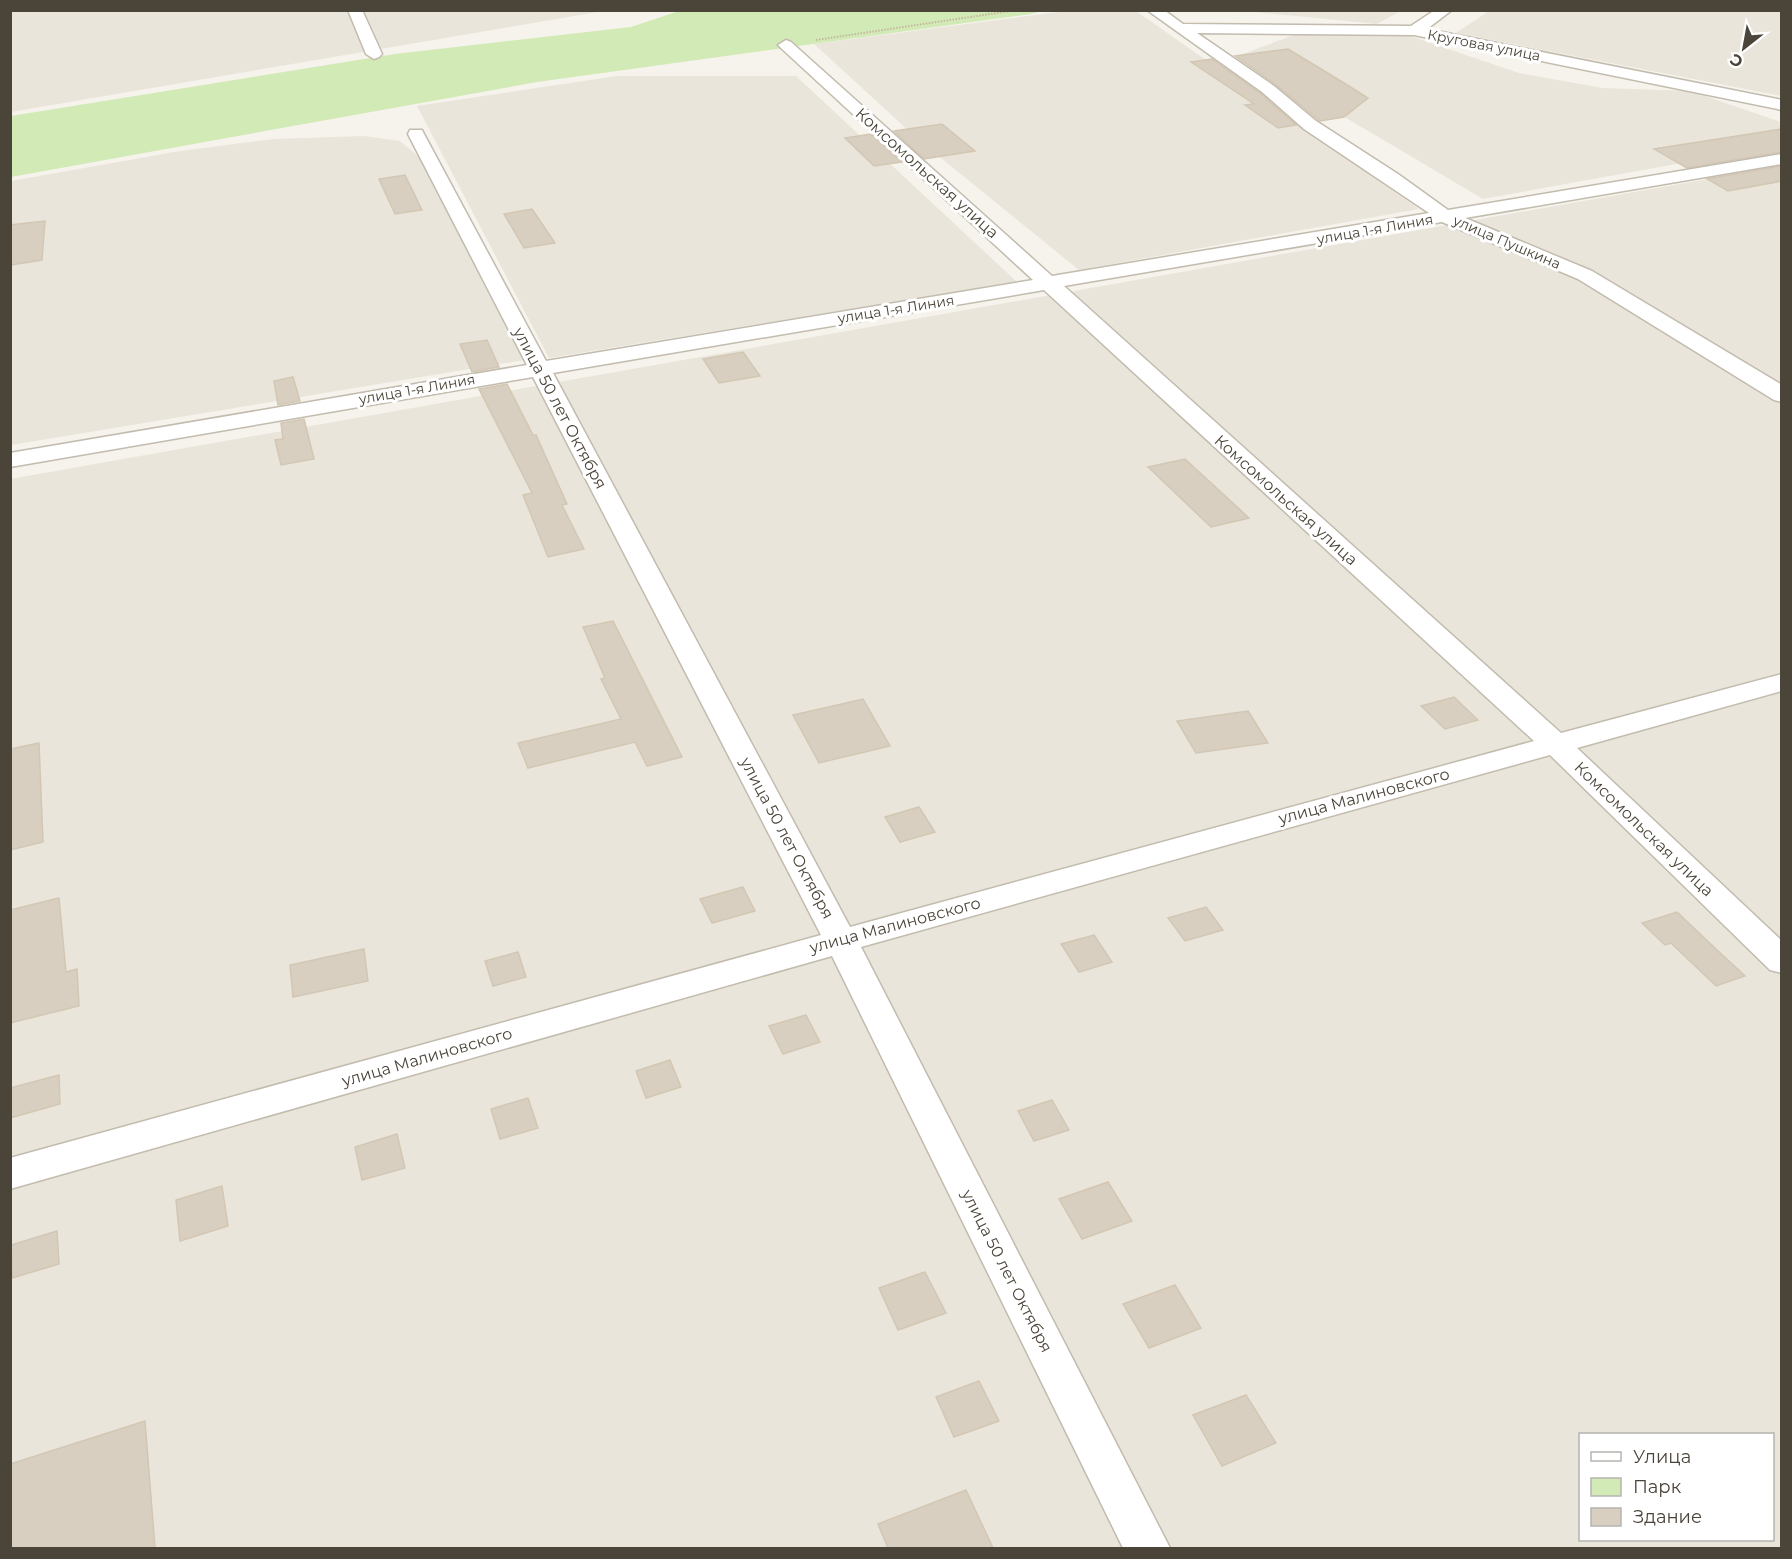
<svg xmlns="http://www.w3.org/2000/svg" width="1792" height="1559" font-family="Montserrat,sans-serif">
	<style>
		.residential { fill: #eae5da; fill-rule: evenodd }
		.green { fill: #d2eab5 }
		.building { fill: #d8cfc1; stroke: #d3c7b4; stroke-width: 1.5 }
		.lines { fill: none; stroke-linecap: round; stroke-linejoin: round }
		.minor-casing { stroke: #c2bbae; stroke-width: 3 }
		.path { stroke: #c4b79f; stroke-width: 2; stroke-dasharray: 1.5 1.5; stroke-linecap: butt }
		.minor { fill: #fff; fill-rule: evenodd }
		.labels { text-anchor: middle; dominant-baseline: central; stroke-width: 6; stroke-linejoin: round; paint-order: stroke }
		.far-street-label { font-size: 14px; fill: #4b4439; stroke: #fff }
		.street-label { font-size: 16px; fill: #4b4439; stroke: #fff }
	</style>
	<rect width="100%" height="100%" fill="#f6f3ec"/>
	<g class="residential">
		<polygon points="11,11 604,11 11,112"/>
		<polygon points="1066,11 1136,11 1419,209 1079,270 920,141 814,44"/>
		<polygon points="1243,11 1401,11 1377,24"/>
		<polygon points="1489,11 1781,11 1781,96 1456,33"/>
		<polygon points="1302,32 1410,36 1519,73 1603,88 1691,91 1781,122 1781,145 1483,199 1240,55"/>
		<polygon points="617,76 796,76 1017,282 549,358 417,106"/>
		<polygon points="364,136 400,141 420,158 524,360 11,445 11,181 180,151 274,139"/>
		<path d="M1781,166v1382h-1770l-1,-1069zM1580,1434h192v106h-192z"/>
	</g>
	<polygon class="green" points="679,11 1042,11 1031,14 537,82 11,177 11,116 395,54 631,27"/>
	<g class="building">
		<polygon points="1288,49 1344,83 1368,98 1344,117 1320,121 1275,84 1235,56"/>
		<polygon points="1212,59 1261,94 1296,125 1278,128 1245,105 1254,104 1191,62"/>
		<polygon points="942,124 975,151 924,159 894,131"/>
		<polygon points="1782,129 1782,152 1687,168 1654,149"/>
		<polygon points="871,134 902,162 874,166 845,138"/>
		<polygon points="1782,166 1782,181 1728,191 1707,179"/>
		<polygon points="405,175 422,210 395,214 379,179"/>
		<polygon points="532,209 555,243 524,248 504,214"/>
		<polygon points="45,221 42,260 10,265 10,225"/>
		<polygon points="487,340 499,367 472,372 460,344"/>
		<polygon points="743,352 760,376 719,383 703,359"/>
		<polygon points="293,377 300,401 278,405 274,381"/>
		<polygon points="507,384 533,435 536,435 567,504 562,505 584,549 548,557 523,495 532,493 479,389"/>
		<polygon points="304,419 314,459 281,465 275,440 283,439 281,423"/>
		<polygon points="1185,459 1249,518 1211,527 1148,467"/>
		<polygon points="613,621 682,757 647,766 635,742 528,768 518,743 621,719 601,679 605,678 583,627"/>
		<polygon points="1454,697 1478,720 1445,729 1421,706"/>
		<polygon points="863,699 890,746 819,763 793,715"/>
		<polygon points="1248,711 1268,743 1196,753 1177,721"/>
		<polygon points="39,743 43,842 10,850 10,749"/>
		<polygon points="919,807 935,832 900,842 885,817"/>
		<polygon points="743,887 755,911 712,923 700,899"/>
		<polygon points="59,898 66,972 77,969 79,1006 10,1023 10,910"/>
		<polygon points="1206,907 1223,930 1185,941 1168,918"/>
		<polygon points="1677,912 1717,950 1745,976 1716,986 1671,943 1665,945 1642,923"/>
		<polygon points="1094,935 1112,962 1079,972 1061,944"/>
		<polygon points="364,949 368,981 293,997 290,965"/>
		<polygon points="518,952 526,977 493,986 485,961"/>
		<polygon points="806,1015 820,1042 783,1054 769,1026"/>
		<polygon points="670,1060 681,1087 646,1098 636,1071"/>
		<polygon points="59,1075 60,1104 10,1118 10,1088"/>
		<polygon points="528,1098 538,1128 500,1139 491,1109"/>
		<polygon points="1052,1100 1069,1130 1034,1141 1018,1111"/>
		<polygon points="397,1134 405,1168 362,1180 355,1147"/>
		<polygon points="1108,1182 1132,1221 1082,1239 1059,1199"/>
		<polygon points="222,1186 228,1226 180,1241 176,1200"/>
		<polygon points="57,1231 59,1264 12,1278 11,1245"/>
		<polygon points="925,1272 946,1313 898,1330 879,1288"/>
		<polygon points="1175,1285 1201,1328 1149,1348 1123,1304"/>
		<polygon points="979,1381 999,1421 954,1437 936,1397"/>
		<polygon points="1246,1395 1276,1443 1222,1466 1193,1415"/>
		<polygon points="145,1421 155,1548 10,1548 10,1464"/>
		<polygon points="966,1490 993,1548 888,1548 878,1524"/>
	</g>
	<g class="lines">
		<g class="minor-casing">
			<g id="minor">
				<polygon points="348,10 362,10 382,54 379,57 374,59 366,54"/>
				<path d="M1147,10h17l19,14 228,2 24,-16h17l-25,19 355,71v10l-368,-75 -217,-2 77,53 42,35 82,53 50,36 334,-56v10l-317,54 127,53 190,114v17l-8,-2 -196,-121 -136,-57 -378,64 497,447 221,-59v17l-205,57 205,193v32l-12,-3 -220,-215 -689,192 309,601h-47l-291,-592 -822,233v-31l811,-223 -288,-558 -523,90v-14l517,-88 -119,-231 2,-4h12l2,4 122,227 487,-81 -252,-232 -3,-3 8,-5 5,2 261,234 377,-63 -125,-84 -42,-37zM1044,290l490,451 -684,186 -297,-554z"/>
			</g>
		</g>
		<polyline class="path" points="816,40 1017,10"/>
		<use href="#minor" class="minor"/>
	</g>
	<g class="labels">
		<g class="far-street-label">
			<text transform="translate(1484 45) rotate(11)">Круговая улица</text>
			<text transform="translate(1375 229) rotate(-10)">улица 1-я Линия</text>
			<text transform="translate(1507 242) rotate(23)">улица Пушкина</text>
			<text transform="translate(896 309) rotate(-9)">улица 1-я Линия</text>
			<text transform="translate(417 389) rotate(-10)">улица 1-я Линия</text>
		</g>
		<g class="street-label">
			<text transform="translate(927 173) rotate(42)">Комсомольская улица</text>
			<text transform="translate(560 408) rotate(62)">улица 50 лет Октября</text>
			<text transform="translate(1286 500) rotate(42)">Комсомольская улица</text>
			<text transform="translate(1364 796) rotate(-15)">улица Малиновского</text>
			<text transform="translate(1644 829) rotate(44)">Комсомольская улица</text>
			<text transform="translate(787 838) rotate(62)">улица 50 лет Октября</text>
			<text transform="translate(895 925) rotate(-15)">улица Малиновского</text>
			<text transform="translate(427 1057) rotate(-16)">улица Малиновского</text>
			<text transform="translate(1007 1271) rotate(63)">улица 50 лет Октября</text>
		</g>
	</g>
	<rect width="1792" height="1559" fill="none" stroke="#4b4439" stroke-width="24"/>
	<rect x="1579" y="1433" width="195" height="108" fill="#ffffff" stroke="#b7b4b0" stroke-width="1.5"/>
	<rect x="1591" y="1452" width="30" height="9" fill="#ffffff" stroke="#b7b4b0" stroke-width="1.5"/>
	<text x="1633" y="1463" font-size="18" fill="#4b4439">Улица</text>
	<rect x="1591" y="1478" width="30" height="18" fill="#d2eab5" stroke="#b7b4b0" stroke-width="1.5"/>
	<text x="1633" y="1493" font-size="18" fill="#4b4439">Парк</text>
	<rect x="1591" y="1508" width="30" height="18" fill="#d8cfc1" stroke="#b7b4b0" stroke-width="1.5"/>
	<text x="1633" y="1523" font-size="18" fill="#4b4439">Здание</text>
	<g transform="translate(1744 48) rotate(211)" stroke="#ffffff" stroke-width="4.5" paint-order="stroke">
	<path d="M0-4.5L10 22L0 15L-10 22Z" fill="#4b4439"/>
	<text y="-9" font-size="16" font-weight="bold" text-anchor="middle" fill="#4b4439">С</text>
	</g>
</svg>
